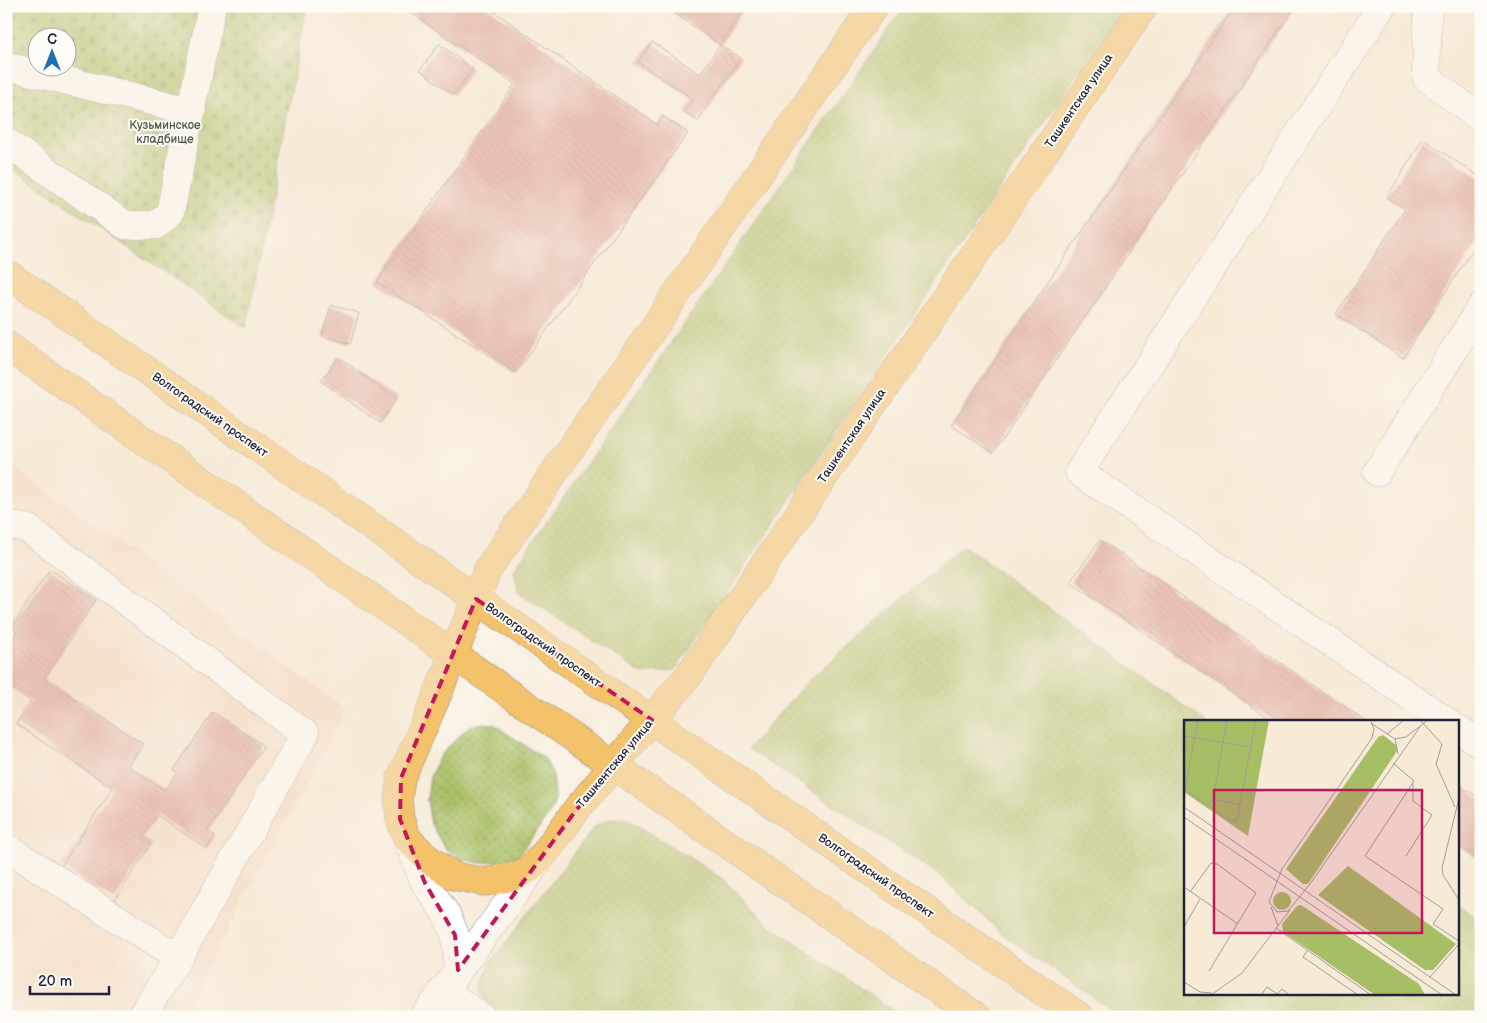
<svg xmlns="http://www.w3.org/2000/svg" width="1487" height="1023" font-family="'Balsamiq Sans',sans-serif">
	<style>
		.built { fill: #f1d5bd }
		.grass { fill: url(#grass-dots); stroke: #647050 }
		.cemetery { fill: url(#cemetery-stones); stroke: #647050; fill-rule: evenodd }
		.building { fill: url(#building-back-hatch) }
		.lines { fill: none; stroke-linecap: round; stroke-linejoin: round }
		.minor-casing { stroke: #8c868a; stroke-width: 29 }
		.major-casing { stroke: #8c868a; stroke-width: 29 }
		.minor { stroke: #fff; stroke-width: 28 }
		.major { stroke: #f3c26a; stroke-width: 28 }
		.marked { fill: none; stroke: #c2185b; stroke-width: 4; stroke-dasharray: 10 6; stroke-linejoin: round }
		.labels { text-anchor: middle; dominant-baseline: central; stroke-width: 4; stroke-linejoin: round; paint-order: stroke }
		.street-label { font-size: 12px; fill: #22223b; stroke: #fdfcf7 }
		.park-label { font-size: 12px; fill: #515949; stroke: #fdfcf7 }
		.inset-road { fill: none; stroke: #a29b99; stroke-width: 1 }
		.view { fill: #c2185b; fill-opacity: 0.15; stroke: #c2185b; stroke-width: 2.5 }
		.inset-edge { fill: none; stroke: #22223b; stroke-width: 2.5 }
	</style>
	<defs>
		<pattern id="grass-dots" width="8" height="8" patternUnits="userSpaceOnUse" patternTransform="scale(1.25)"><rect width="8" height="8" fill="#a7bf64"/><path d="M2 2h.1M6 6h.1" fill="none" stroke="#889b54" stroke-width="1.8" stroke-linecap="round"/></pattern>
		<pattern id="cemetery-stones" width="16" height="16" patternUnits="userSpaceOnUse" patternTransform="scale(1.25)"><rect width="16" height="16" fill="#a7bf64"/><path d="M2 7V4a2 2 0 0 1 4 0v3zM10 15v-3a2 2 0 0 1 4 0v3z" fill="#889b54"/></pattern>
		<pattern id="building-back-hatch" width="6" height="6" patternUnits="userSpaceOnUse" patternTransform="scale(1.25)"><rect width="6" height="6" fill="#db918b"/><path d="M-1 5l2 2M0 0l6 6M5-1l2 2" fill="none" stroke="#b17673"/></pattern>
	</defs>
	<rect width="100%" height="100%" fill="#fdfcf7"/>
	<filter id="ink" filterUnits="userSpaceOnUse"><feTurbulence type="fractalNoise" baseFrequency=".02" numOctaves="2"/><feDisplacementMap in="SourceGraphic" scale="10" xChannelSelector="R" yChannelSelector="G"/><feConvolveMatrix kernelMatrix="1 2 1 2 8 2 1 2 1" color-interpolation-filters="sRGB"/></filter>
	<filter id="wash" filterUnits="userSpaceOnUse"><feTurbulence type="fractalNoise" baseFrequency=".0096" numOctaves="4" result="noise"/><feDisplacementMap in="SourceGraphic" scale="20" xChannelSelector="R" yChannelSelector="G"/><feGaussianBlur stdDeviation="1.12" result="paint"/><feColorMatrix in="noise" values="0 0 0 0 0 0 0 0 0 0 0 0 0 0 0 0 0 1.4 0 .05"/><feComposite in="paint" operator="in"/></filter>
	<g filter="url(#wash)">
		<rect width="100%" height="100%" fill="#f7ebd8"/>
		<polygon class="built" points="6,461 346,709 181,1017 6,1017"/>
		<g class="grass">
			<polygon points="905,6 1123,6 675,670 642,674 519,592 514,569"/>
			<polygon points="963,546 1206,722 1186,722 1186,994 1458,994 1458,905 1481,921 1481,1017 1121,1017 1004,935 938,874 748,749 806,683"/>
			<polygon points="482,723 493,724 545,759 553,776 555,796 552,810 518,856 505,860 481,863 462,859 445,849 431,824 427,800 430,777 440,756 468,727"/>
			<path d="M610,819l19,1 94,59 45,45 123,85 16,8h-406c-24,-19 -21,-31 -9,-56l102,-134z"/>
		</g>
		<path class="cemetery" d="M6,6h301l-61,322 -240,-164zM38,38h30v30h-30z"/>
		<g id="blocks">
			<g class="building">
				<polygon points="401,6 486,6 657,125 663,116 688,133 516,373 377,282 515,84"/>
				<polygon points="664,6 746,6 720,45 741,58 698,121 684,112 693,99 638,62 652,42 700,74 720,45"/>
				<polygon points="1235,6 1296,6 993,453 951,425"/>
				<polygon points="439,44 473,69 453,95 420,70"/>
				<polygon points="1423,139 1481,178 1481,237 1403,358 1336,314 1405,209 1387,197"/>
				<polygon points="331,305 359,313 350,344 322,336"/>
				<polygon points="338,357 397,399 380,423 321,381"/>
				<polygon points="1100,540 1367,722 1275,722 1070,582"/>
				<polygon points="50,569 96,600 44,679 143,744 128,766 165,790 178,772 174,770 213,712 264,746 208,831 215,836 207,849 157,815 142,838 151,844 114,901 61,866 113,788 16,724 31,701 6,684 6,649 17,632 11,628"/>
				<polygon points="1458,784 1481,799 1481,861 1458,846"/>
			</g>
		</g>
	</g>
	<g filter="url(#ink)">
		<use href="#blocks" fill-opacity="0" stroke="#8c868a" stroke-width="1"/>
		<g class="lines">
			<g class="minor-casing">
				<g id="minor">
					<polyline points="1382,6 1079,472 1448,722"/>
					<polyline points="1428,6 1426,77 1481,119"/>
					<polyline points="6,66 192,111"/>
					<polyline points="6,142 125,225 156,225 170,213 212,6"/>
					<polyline points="1377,472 1481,307"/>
					<polyline points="6,525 27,528 305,734 178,958 141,1017"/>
					<polyline points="1458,729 1481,744"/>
					<polyline points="407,838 425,883 446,914 455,935 458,970"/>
					<polyline points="6,847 178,958"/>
					<polyline points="443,990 481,1017"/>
					<polyline points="424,1017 540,859"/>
				</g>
			</g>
			<g class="major-casing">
				<g id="major">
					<polyline points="874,6 488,569 434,703 401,778 398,800 400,819 407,838 428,859 454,876 485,882 516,876 529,869 544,854 577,809 689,675 1144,6"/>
					<polyline points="6,273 1080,1017"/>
					<polyline points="6,345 977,1017"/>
				</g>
			</g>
			<use href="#minor" class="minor"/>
			<use href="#major" class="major"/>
		</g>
	</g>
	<path d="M0 0H1487V1023H0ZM476,599l176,121 -75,89 -119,161 -3,-35 -30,-52 -25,-64 1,-41z" fill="#f7ebd8" fill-opacity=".55" fill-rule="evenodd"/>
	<path class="marked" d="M476,599l176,121 -75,89 -119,161 -3,-35 -30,-52 -25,-64 1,-41z"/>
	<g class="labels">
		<g class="street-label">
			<text transform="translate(1079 101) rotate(-56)">Ташкентская улица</text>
			<text transform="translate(210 415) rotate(35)">Волгоградский проспект</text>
			<text transform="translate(852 436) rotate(-56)">Ташкентская улица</text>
			<text transform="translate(543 645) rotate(35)">Волгоградский проспект</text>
			<text transform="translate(615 764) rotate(-50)">Ташкентская улица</text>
			<text transform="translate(876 876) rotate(35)">Волгоградский проспект</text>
		</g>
		<g class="park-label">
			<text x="165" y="125">Кузьминское<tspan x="165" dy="14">кладбище</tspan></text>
		</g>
	</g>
	<g transform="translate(1184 720)">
		<rect width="275" height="275" fill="#f7ebd8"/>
		<path d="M199,15l13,10 1,6 -89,133h-5l-17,-15 92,-132zM164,146l108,78 -23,26h-8l-107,-75zM89 181a9 9 0 1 1 18 0a9 9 0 1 1-18 0ZM117,185l118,79 6,11h-50l-92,-63 -1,-8 15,-18z" fill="#a7bf64"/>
		<path d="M0,0h85l-21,116 -64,-44z" fill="#a7bf64"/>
		<path class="inset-road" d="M236,0l22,24 -6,20 19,43M187,2l3,7 -2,9 -90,131 -13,33 8,10 11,-1 22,-27 110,-157M187,3l24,16 3,15M203,14l17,-14M0,16l67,11M211,19l11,-2 22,-17M209,43l21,18 -49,75 78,53 -10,15 26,17M0,69l47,32 6,-1 19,-100M1,69l13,-69M275,78l-17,70 1,7 16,25M29,79l27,6M24,85l5,-6 14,-79M0,87l272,188M0,97l258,178M222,136l26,-41 -19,-14v-18M0,167l54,37M6,172l21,-29 6,1 39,29 -47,78M87,187l7,19M0,207l16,-28M92,208l95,67M123,231l-4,6 55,38M246,257l29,-33M0,262l16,10 12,1M27,275l31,-22 48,-63M77,275l6,-8 10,7 5,-5 7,6"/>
		<path class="view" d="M30,70h208v143h-208z"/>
		<rect width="275" height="275" class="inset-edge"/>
	</g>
	<rect width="1487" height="1023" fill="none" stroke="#fdfcf7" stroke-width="25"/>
	<g transform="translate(52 52)"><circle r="24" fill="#fdfcf7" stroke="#a5a5ac"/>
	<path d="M0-4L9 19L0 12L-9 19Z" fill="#1f6fb2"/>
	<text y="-8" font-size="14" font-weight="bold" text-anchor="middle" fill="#22223b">С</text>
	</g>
	<path d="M30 986v8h79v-8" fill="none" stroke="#22223b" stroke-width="2.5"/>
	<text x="38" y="986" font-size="15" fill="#22223b" stroke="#fdfcf7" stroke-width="4" paint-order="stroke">20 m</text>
</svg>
